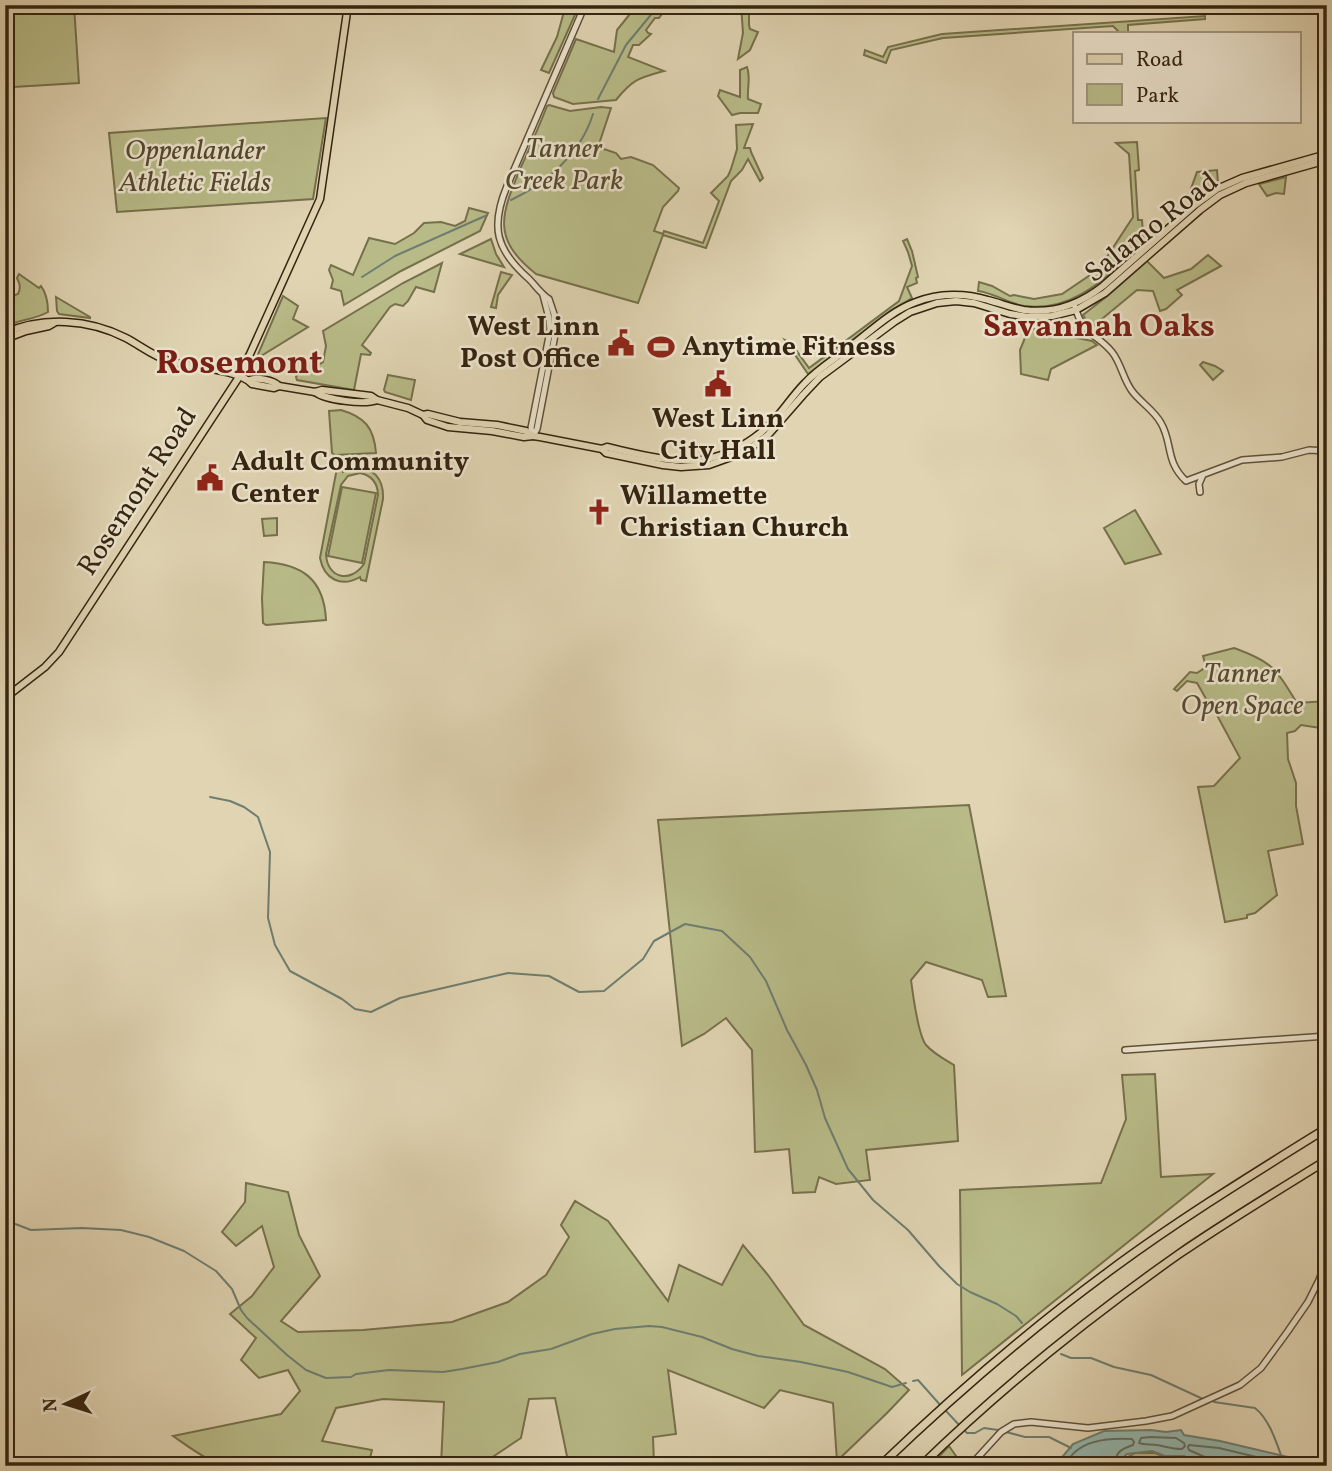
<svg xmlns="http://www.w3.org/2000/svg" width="1332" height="1471" font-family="Vollkorn,serif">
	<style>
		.green { fill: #b8bb88; stroke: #76704c; stroke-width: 2; fill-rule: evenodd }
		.water { fill: #94b8b0; stroke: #6e7d70; stroke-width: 2 }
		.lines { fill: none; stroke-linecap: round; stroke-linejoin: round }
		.shore { stroke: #646e60; stroke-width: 2 }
		.stream { stroke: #6e7d70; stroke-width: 2 }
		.minor-casing { stroke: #5f5038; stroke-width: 8 }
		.major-casing { stroke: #342410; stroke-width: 9 }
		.highway-casing { stroke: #342410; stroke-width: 10 }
		.minor { stroke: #ebe3cd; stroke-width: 5 }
		.major { stroke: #e0d4b2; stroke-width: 6 }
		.highway { stroke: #e0d4b2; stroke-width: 7 }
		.labels { text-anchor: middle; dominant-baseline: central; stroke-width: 5; stroke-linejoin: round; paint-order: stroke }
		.park-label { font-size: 28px; font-style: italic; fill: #554a2e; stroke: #ebe3cd }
		.street-label { font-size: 28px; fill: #342410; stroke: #ebe3cd }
		.poi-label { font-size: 28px; font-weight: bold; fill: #342410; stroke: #ebe3cd; text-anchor: start }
		.quarter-label { font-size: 32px; font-weight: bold; fill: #7a1f14; stroke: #ebe3cd }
		.district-label { font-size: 35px; font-weight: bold; fill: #7a1f14; stroke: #ebe3cd }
	</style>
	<rect width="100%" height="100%" fill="#e0d4b2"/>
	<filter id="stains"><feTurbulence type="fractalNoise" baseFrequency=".00286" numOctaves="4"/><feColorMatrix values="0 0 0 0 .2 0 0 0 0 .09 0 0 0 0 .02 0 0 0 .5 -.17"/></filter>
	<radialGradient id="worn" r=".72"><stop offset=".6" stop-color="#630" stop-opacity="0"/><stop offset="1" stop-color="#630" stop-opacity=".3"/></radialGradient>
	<g class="green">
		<polygon points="9,5 74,5 79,83 14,87"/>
		<path d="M632,5h36l-9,13h-4l-9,12 2,3 3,1 -12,11h-6l-5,12 36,14c-25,7 -31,8 -48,29l-43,4 -19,-7 -1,-4 23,-54 38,13 3,-22 13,-16z"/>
		<polygon points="741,5 749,5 749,25 750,29 758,32 750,50 738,59 743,33"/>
		<polygon points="565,8 578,8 549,73 541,70 557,37"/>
		<polygon points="1205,16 1205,19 1128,25 1128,33 1120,33 1113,26 943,38 891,50 886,63 864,55 865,50 883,57 888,47 942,34"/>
		<path d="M747,67c4,11 0,21 1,32l13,5 -3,9h-18l-8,2 -14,-19 2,-6 20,7v-27z"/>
		<path d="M549,105l21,6 31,-4 10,1 -13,39 18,6 5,6 10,-2 22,8 26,23 -1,3 -15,16 -9,24 9,3 1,-3 39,12 16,-42 -8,-8 17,-17 3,-7 6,-20 -1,-24 17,-1 -9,24h6l1,4 12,26 -3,3 -12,-22 -6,11 -11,11 -25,67 -43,-13 -25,68 -102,-29c-45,-36 -35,-59 -15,-107 9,-20 18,-40 26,-61z"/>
		<polygon points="326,118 313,199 117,212 109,133"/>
		<path d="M1137,142l2,28 -4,1 3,49h4l2,24c-35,30 -69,69 -120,62 -17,-3 -30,-13 -46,-15l1,-9 13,4 18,10 4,-1 20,4 28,-5 37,-25 34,-52 -4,-63 -13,-11z"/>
		<polygon points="1217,170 1218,183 1192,201 1189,194 1197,172"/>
		<polygon points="1286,177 1284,194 1276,193 1267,196 1259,184"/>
		<polygon points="469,208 488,213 480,231 401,271 344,305 341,291 331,288 333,280 329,270 331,265 353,275 369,238 395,244 414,233 424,223 441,222 455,226 465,221"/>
		<polygon points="491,239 496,254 504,267 460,254"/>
		<polygon points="907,239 912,251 918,277 916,278 917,283 907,287 912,298 890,311 808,374 785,340 791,343 809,368 899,301 912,266 908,252 903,241"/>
		<polygon points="1208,255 1221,266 1177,290 1182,295 1166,309 1160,311 1153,291 1137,290 1091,328 1083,315 1106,297 1147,261 1164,278 1191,269"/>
		<polygon points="442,263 434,292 416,287 408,301 403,306 395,304 390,307 362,345 371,353 370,355 361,354 354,390 297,380 296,377 303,366 309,371 323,362 326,346 323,331 403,283"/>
		<polygon points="501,272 512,275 498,295 496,308 491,307"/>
		<path d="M19,274l20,14 2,-2c6,8 7,16 7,26 -12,7 -29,8 -43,14v-31l5,2 8,-3c3,-6 2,-10 -1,-16z"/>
		<polygon points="283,296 298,306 293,319 308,327 256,359"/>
		<polygon points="56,297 90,317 90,318 59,314 57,311"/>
		<polygon points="1029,328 1092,341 1097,345 1051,369 1048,380 1021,374 1020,350"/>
		<polygon points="1203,362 1215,366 1223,371 1213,380 1200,365"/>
		<polygon points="388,375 415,380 411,400 385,392 384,390"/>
		<path d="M341,410c24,7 33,18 35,43l-41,2 -3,-2 -3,-42z"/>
		<path d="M353,467c20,-1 31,12 30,32l-17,82 -5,-1 -1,-3c-19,11 -36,2 -40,-19l17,-90 6,1v3zM360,473c11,2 18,10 18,22l-14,69c-14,20 -37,14 -38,-10l15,-69 7,-9z"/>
		<polygon points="342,487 376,493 362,563 328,556"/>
		<polygon points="1135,510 1161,554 1125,564 1104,528"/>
		<polygon points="277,518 277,535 264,536 262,519"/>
		<path d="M264,562c38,2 60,17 62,58l-60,5 -3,-2 -1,-25z"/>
		<path d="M1234,648c39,14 42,21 63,55l30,-2v28l-26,-4 -6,6 -8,2 1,26 8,24v23l7,38 -35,7 9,44 -22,18 -8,2v3l-22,4 -27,-135 16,-1 26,-28 -22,-41 -9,-13 -12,-21 -10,-2 -10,10 -3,-2 16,-17 7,1 9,-6 -3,-11z"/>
		<path d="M969,805l37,191 -18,1 -6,-17 -56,-18 -15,18c2,15 7,55 15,65 8,9 18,14 28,20l4,76 -92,9 4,30 -34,4 -17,-7 -4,15 -22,1 -4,-44 -34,3 -3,-102 -26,-32 -22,16 -22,12 -24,-226z"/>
		<polygon points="1155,1074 1161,1177 1213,1174 962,1375 960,1190 1101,1183 1126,1119 1122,1075"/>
		<path d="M246,1183l42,9 11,43 21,41 -39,45 17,11 65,-2 89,-8 56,-20 38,-27 23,-38 -8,-12 14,-24 33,20 60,80 11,-36 43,20 21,-40 25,30 36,50 81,44 24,21 -22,23 -50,48 -4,-58 -53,-13 -16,18 -96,-38 8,64 -23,3 1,27 -8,2h-77l-14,-68 -26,1 -8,39 -30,20 -50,7 3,-63 -61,-3 -47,9 -14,33 50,9 -4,16h-104l-2,-6 -13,-1c-3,2 -6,5 -9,7 -21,5 -51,-19 -67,-30l108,-22 19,-23 -12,-21 -29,8 -18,-18 15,-22 -26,-24 22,-18 22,-29 -12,-41 -26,20 -14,-14 23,-30z"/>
		<polygon points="949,1446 963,1466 930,1466"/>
		<polygon points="1135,1453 1155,1453 1165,1457 1188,1458 1211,1466 1122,1466 1128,1457"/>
	</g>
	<polygon class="water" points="1151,1430 1166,1432 1181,1430 1184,1435 1220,1441 1326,1466 1214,1466 1196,1461 1184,1456 1165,1456 1152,1451 1127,1454 1122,1459 1121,1466 1057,1466 1058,1462 1073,1444 1104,1431"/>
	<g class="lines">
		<g class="shore">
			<path d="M1151,1437l25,1 8,5 1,3 -3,3c-9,0 -15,-2 -25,-4 -6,-1 -12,0 -18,-2l2,-5z"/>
			<path d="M1064,1466c4,-5 7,-11 11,-14 14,-13 40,-14 57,-13l2,3 -1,3c-12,4 -18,7 -18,21"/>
			<polyline points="1209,1466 1207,1458 1189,1450 1188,1447 1189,1445 1219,1448 1294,1466"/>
		</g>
		<g class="stream">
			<polyline points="598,99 626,45 659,5"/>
			<path d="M511,200c36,-17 70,-47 82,-86"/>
			<polyline points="362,277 395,256 485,216"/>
			<polyline points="210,797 230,801 244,807 258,817 270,852 268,918 275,945 290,971 342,999 355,1009 371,1012 400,998 508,973 549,976 579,992 604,991 643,959 654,941 685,924 722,931 750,957 766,981 787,1030 806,1065 817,1090 825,1118 848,1169 873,1200 908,1230 939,1266 957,1284 970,1292 997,1304 1016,1316 1022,1323"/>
			<polyline points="5,1220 31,1230 82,1228 121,1230 149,1237 184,1251 216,1271 232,1289 241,1310 247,1318 287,1355 306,1370 326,1378 351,1377 356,1374 389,1370 443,1372 462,1369 498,1362 520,1354 551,1349 592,1334 615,1329 649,1326 662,1327 702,1337 732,1349 758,1356 801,1362 848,1372 892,1387 906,1383"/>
			<polyline points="1061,1354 1071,1358 1091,1358 1114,1367 1151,1375 1203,1399"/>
			<polyline points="913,1381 918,1380 942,1407"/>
			<path d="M1214,1402l41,6c14,11 21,33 27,50"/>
			<polyline points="946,1411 961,1427"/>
			<polyline points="965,1431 967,1433 975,1433 984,1428 998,1430"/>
			<polyline points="1006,1432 1025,1437 1049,1437 1071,1448"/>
		</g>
		<g class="minor-casing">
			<g id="minor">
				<path d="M1075,307c9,30 20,25 37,45 9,11 11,27 20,39 8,11 22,19 29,32 12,21 4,38 25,58l56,-21 40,-3 27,-7 18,1"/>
				<path d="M533,436l4,-7 18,-94 -1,-21 -5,-15c-8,-5 -13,-13 -20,-20 -33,-29 -39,-52 -22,-93l78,-181"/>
				<polyline points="533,436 531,428 550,331 549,318 543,295"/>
				<polyline points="1200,492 1199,484 1203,475"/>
				<polyline points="1125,1050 1327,1036"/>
				<polyline points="970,1466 1001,1432 1014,1424 1031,1422 1088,1428 1146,1421 1172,1416 1240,1385 1261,1368 1288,1331 1308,1302 1319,1280 1327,1259"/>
			</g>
		</g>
		<g class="major-casing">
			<g id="major">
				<path d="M5,333c38,-17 84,-14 121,5 15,8 27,18 43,23 20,6 70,8 83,23l22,4 5,-2 36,6 7,-2 49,6 6,4 31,8 15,7 4,5 21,7 44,4 32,6 9,-1"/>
				<polyline points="5,339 26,331 49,326 54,323"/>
				<path d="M250,380c7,-3 23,0 29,6"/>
				<path d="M315,392c11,8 49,13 62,8"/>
				<path d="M423,415l5,-1 32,8 37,3 29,6 7,5 7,1 62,12 5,-2c31,7 63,16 94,13 28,-4 55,-20 73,-40 11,-12 20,-26 31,-37 13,-14 30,-24 45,-36 21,-16 41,-36 66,-45 23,-9 49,-9 72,-2 12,3 24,8 36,10 30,4 56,-6 79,-24l92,-81 22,-16 25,-11 85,-24"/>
				<polyline points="602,449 606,453 663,465 681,467 709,465 734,456 749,449 768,435 803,395 820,377 894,322 910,312 937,303 956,301 974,303 1010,314 1028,317 1052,316 1076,310 1105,293 1200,210 1220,195 1246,183 1327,160"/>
				<polyline points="5,698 45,667 59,652 239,377 250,354 320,199 348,5"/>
			</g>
		</g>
		<g class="highway-casing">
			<g id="highway">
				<path d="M880,1466c72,-69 148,-135 228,-194 70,-52 145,-98 219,-144"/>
				<path d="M921,1466c80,-78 167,-148 258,-212 48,-33 98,-63 148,-94"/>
			</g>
		</g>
		<use href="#minor" class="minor"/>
		<use href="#major" class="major"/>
		<use href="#highway" class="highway"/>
	</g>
	<defs>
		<g id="civic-bare" transform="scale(2.1)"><path d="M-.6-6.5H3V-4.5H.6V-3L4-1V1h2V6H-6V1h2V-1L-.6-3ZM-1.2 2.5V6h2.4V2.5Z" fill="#8f2418" stroke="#ebe3cd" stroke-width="2.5" paint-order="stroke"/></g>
		<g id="stadium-bare" transform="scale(2.1)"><path d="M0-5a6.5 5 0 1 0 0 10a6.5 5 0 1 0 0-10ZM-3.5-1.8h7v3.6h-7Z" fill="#8f2418" stroke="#ebe3cd" stroke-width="2.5" paint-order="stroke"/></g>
		<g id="church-bare" transform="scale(2.1)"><path d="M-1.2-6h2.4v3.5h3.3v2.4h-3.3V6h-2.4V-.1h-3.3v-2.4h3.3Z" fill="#8f2418" stroke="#ebe3cd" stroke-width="2.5" paint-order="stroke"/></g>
	</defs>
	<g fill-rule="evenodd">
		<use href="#civic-bare" x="621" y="343"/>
		<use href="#stadium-bare" x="661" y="347"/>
		<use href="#civic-bare" x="718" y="384"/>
		<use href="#civic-bare" x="210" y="478"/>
		<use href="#church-bare" x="599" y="512"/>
	</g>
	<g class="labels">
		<g class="park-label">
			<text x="564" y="149">Tanner<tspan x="564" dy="32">Creek Park</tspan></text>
			<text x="195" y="151">Oppenlander<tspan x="195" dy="32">Athletic Fields</tspan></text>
			<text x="1242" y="674">Tanner<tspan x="1242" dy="32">Open Space</tspan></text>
		</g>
		<g class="street-label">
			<text transform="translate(1152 228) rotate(-38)">Salamo Road</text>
			<text transform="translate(138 492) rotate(-57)">Rosemont Road</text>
		</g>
		<g class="poi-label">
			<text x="600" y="327" text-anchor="end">West Linn<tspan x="600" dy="32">Post Office</tspan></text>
			<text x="682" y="347">Anytime Fitness</text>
			<text x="718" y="419" text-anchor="middle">West Linn<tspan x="718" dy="32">City Hall</tspan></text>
			<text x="231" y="462">Adult Community<tspan x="231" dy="32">Center</tspan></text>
			<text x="620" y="496">Willamette<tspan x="620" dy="32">Christian Church</tspan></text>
		</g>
		<g class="quarter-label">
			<text x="1099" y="328">Savannah Oaks</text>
		</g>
		<g class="district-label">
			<text x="239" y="364">Rosemont</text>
		</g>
	</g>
	<rect width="1332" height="1471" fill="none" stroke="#e0d4b2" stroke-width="28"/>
	<rect x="7" y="7" width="1318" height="1457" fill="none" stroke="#342410" stroke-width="3.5"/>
	<rect x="14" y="14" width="1304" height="1443" fill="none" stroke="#342410" stroke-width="2"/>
	<rect x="1073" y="32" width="228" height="91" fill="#ebe3cd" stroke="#a29781" stroke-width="2"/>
	<rect x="1087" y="54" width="35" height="10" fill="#e0d4b2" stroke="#a29781" stroke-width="2"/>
	<text x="1136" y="66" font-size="21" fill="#342410">Road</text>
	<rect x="1087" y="84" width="35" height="21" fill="#b8bb88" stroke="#a29781" stroke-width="2"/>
	<text x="1136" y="102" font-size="21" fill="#342410">Park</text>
	<g transform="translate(66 1404) rotate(266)" stroke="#ebe3cd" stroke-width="5" paint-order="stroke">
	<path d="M0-5L12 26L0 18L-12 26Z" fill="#342410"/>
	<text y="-10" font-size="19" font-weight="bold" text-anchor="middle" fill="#342410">N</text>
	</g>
	<rect width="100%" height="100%" filter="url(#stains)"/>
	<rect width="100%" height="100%" fill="url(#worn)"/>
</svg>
